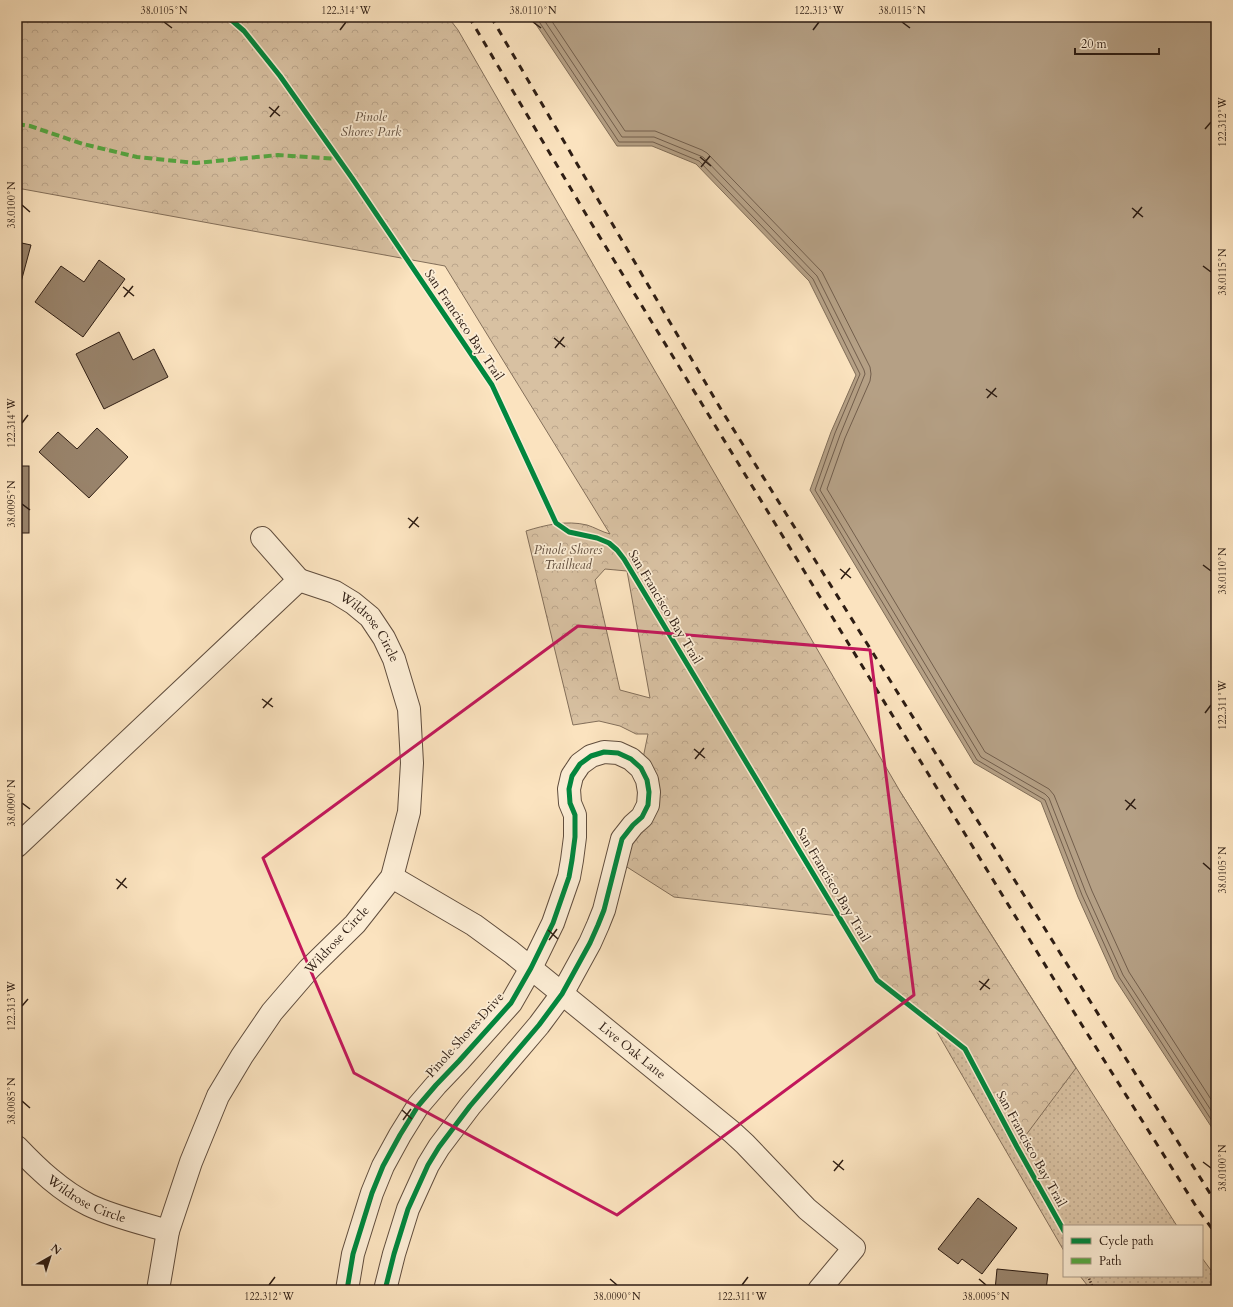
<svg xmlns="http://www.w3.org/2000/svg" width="1233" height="1307" font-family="Cardo,serif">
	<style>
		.grass { fill: url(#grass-dots); stroke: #836f5a }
		.forest { fill: url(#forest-crowns); stroke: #836f5a; fill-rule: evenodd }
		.water { fill: #b5a085; stroke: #7f6c57 }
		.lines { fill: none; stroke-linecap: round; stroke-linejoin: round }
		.shore { stroke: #725e4c; stroke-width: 1 }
		.building { fill: #99846c; stroke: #2e1d13 }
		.minor-casing { stroke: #614e3e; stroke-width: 24 }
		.path { stroke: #2e1d13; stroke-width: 2.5; stroke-dasharray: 1 2; stroke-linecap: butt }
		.minor { stroke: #fcedd5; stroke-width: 22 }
		.rail { stroke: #2e1d13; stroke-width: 3; stroke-dasharray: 7 7; stroke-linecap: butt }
		.quiet { stroke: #54a942; stroke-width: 4; stroke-dasharray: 8 4; stroke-linecap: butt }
		.cycleway-casing { stroke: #fcedd5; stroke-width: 8 }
		.cycleway { stroke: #00873e; stroke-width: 5 }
		.marked { fill: none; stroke: #c2185b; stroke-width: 3; stroke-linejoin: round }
		.ticks { fill: none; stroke: #2e1d13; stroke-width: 1.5 }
		.labels { text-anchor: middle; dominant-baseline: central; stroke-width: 3.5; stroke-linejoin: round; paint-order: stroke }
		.park-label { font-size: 13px; font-style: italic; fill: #614e3e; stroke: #fcedd5 }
		.street-label { font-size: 13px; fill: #2e1d13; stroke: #fcedd5 }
		.neatline { fill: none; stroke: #2e1d13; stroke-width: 1.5 }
		.ticks-label { font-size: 10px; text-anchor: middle; fill: #2e1d13 }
	</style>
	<defs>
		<pattern id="grass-dots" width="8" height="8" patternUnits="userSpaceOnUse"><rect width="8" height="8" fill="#d8c1a2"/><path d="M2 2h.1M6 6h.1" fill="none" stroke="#baa58b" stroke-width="1.8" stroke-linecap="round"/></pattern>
		<pattern id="forest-crowns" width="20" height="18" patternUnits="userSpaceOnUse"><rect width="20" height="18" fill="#d8c1a2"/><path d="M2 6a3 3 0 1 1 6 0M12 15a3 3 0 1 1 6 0" fill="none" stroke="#baa58b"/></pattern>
	</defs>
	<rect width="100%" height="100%" fill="#fbe3bf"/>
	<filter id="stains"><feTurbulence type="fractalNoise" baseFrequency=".005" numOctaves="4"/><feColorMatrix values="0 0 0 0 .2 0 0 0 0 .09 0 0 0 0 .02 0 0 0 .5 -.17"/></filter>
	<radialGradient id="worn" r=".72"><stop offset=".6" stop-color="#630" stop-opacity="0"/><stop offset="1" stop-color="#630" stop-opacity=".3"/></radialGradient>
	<g class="grass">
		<polygon points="544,354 901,793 1177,1226 1064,1226 1064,1251"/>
		<polygon points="1202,1258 1216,1277 1216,1290 1091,1290 1080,1276 1202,1276"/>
	</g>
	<path class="forest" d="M17,17h431l10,13 162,281 281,482 175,275 -59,79 -52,-98 -88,-69 -38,-64 -165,-19 -58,-37 26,-43 -1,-49 7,-34h-12l-16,-8 -21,-5 -26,4 -47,-194c19,-6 40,-11 61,-6 7,2 15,7 23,9l-165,-268 -428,-78zM605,569l22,2 23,127 -30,-8 -25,-110z"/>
	<polygon class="water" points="531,17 1216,17 1216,1134 1115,979 1078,897 1041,802 974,763 810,490 831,432 856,375 809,281 696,164 652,146 617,146"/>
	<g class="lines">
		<g class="shore">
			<polyline points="536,17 619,142 653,142 699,161 813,279 860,374 835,433 815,490 977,760 1045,800 1082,895 1119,977 1216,1127"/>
			<polyline points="542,17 622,137 654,137 703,157 817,276 864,370 865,374 840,435 820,490 981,757 1045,794 1049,798 1086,893 1123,975 1216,1118"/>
			<polyline points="549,17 625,131 655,131 702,150 707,153 822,272 870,367 871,374 870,381 845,438 827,489 985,752 1049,789 1054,795 1092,891 1129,972 1216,1107"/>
		</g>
	</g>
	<g class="building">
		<polygon points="17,242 31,245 17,297"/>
		<polygon points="99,260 125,279 83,337 35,302 61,266 84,282"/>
		<polygon points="119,332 133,360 154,349 168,377 104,409 76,354"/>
		<polygon points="97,428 128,457 89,498 39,452 58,432 77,449"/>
		<rect x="17" y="466" width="12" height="67"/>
		<polygon points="978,1198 1017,1228 982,1274 962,1259 958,1264 938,1249"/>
		<polygon points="997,1269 1048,1274 1046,1290 995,1290"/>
	</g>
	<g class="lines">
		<g class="minor-casing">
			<g id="minor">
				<polyline points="262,538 299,580"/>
				<path id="s1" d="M17,846l282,-266 36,12 18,11 17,14 14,21 10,21 15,50 3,54 -3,49 -17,65 -37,47 -46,45 -37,43 -30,44 -24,40 -27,66 -23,69 -10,59"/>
				<path id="s2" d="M392,877l82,48 37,27 221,180 13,12 62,65 47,39 -35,42"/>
				<path id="s3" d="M17,1147c21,22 44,44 72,58 25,12 53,18 79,26"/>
				<polyline points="347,1290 353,1254 372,1193 383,1166 400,1135 418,1106 436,1085 459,1061 511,1003 531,968 553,923 569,877 572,860 575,837 575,815 570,803 569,789 572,776 580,764 591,756 604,752 618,753 631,759 641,768 647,780 649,792 648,805 642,817 633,825 622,839 604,910 598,925 590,943 562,994 539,1025 470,1106 439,1147 428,1165 408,1209 394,1254 385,1290"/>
			</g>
		</g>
		<g class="path">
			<polyline points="228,17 244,31 280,76 352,178 492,385 556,523 569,532 597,538 609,543 617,550 624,559 877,980 965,1049 1017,1147 1064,1231"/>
			<polyline points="1088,1276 1094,1290"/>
		</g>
		<use href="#minor" class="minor"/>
		<g class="rail">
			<polyline points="469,17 590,221 1080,1022 1199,1211 1216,1234"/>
			<polyline points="491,17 722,411 1216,1203"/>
		</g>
		<polyline class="quiet" points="17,124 30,126 83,144 137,157 196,163 278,155 338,159"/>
		<g class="cycleway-casing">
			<g id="cycleway">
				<polyline points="228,17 244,31 280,76 352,178 492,385 556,523 569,532 597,538 609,543 617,550 624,559 877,980 965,1049 1017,1147 1064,1231"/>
				<polyline points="347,1290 353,1254 372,1193 383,1166 400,1135 418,1106 436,1085 459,1061 511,1003 531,968 553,923 569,877 572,860 575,837 575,815 570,803 569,789 572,776 580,764 591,756 604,752 618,753 631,759 641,768 647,780 649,792 648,805 642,817 633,825 622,839 604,910 598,925 590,943 562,994 539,1025 470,1106 439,1147 428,1165 408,1209 394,1254 385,1290"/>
			</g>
		</g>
		<use href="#cycleway" class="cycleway"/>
	</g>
	<path class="marked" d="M578,626l292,24 44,345 -297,220 -263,-142 -91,-215z"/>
	<path class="ticks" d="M164,22l8,6M533,22l8,6M902,22l8,6M340,30l6,-8M813,30l6,-8M269,107l11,9M270,117l9,-11M1205,129l6,-7M700,157l11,9M701,167l9,-11M22,205l8,7M1132,208l11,9M1133,218l9,-11M1203,266l8,6M123,287l11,9M124,297l9,-11M554,338l11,9M555,348l9,-11M986,389l11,8M987,398l9,-10M22,423l6,-8M22,504l8,6M408,518l11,9M409,528l9,-11M1203,565l8,6M840,569l11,9M841,579l9,-11M262,699l11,8M263,708l9,-10M1205,713l6,-8M694,749l11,9M695,759l9,-11M1125,800l11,9M22,803l8,6M1126,810l9,-11M1203,863l8,7M116,879l11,9M117,889l9,-11M548,930l10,9M549,940l8,-11M979,981l11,8M980,990l9,-11M22,1006l6,-7M22,1101l8,7M402,1110l10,9M403,1120l8,-11M833,1161l11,9M1203,1162l8,6M834,1171l9,-11M610,1279l7,6M979,1279l7,6M269,1285l6,-8M742,1285l6,-8"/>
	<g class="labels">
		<g class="park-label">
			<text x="371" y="117">Pinole<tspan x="371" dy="15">Shores Park</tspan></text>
			<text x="568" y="550">Pinole Shores<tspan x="568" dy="15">Trailhead</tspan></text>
		</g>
		<g class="street-label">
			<text transform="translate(464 325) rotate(56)">San Francisco Bay Trail</text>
			<text transform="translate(665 607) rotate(59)">San Francisco Bay Trail</text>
			<text stroke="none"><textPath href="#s1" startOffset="476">Wildrose Circle</textPath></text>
			<text transform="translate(833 885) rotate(59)">San Francisco Bay Trail</text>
			<text transform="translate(337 940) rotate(-47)">Wildrose Circle</text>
			<text transform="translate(465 1035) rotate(-48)">Pinole Shores Drive</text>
			<text stroke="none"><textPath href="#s2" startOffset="297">Live Oak Lane</textPath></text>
			<text transform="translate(1031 1149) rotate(61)">San Francisco Bay Trail</text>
			<text stroke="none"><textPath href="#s3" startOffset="88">Wildrose Circle</textPath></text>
		</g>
	</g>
	<rect width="1233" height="1307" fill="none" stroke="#fbe3bf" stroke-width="44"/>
	<rect x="1063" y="1225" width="140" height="52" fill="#fcedd5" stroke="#aa9a87"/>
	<rect x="1071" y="1238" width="20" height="6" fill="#00873e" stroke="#aa9a87"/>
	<text x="1099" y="1245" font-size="12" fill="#2e1d13">Cycle path</text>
	<rect x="1071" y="1258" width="20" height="6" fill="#54a942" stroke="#aa9a87"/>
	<text x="1099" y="1265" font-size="12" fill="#2e1d13">Path</text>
	<g transform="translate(50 1257) rotate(39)" stroke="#fcedd5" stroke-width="3" paint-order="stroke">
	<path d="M0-3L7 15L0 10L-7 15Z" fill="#2e1d13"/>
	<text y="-6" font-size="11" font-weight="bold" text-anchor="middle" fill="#2e1d13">N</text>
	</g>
	<path d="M1075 48v6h84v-6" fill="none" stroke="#2e1d13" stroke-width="2"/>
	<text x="1081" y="48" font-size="12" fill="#2e1d13" stroke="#fcedd5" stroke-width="3" paint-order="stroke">20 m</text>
	<rect x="22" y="22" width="1189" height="1263" class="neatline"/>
	<g class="ticks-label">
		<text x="164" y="14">38.0105°N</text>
		<text x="346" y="14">122.314°W</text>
		<text x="533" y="14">38.0110°N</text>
		<text x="819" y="14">122.313°W</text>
		<text x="902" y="14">38.0115°N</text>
		<text transform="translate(1222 122) rotate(-90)" y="4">122.312°W</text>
		<text transform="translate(11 205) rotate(-90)" y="4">38.0100°N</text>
		<text transform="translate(1222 272) rotate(-90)" y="4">38.0115°N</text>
		<text transform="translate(11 423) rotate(-90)" y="4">122.314°W</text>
		<text transform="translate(11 504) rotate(-90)" y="4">38.0095°N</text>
		<text transform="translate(1222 571) rotate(-90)" y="4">38.0110°N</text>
		<text transform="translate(1222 705) rotate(-90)" y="4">122.311°W</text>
		<text transform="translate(11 803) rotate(-90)" y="4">38.0090°N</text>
		<text transform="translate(1222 870) rotate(-90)" y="4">38.0105°N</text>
		<text transform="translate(11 1006) rotate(-90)" y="4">122.313°W</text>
		<text transform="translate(11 1101) rotate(-90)" y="4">38.0085°N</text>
		<text transform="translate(1222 1168) rotate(-90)" y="4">38.0100°N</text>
		<text x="269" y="1300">122.312°W</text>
		<text x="617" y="1300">38.0090°N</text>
		<text x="742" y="1300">122.311°W</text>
		<text x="986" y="1300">38.0095°N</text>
	</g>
	<rect width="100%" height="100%" filter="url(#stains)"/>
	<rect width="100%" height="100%" fill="url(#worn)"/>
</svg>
